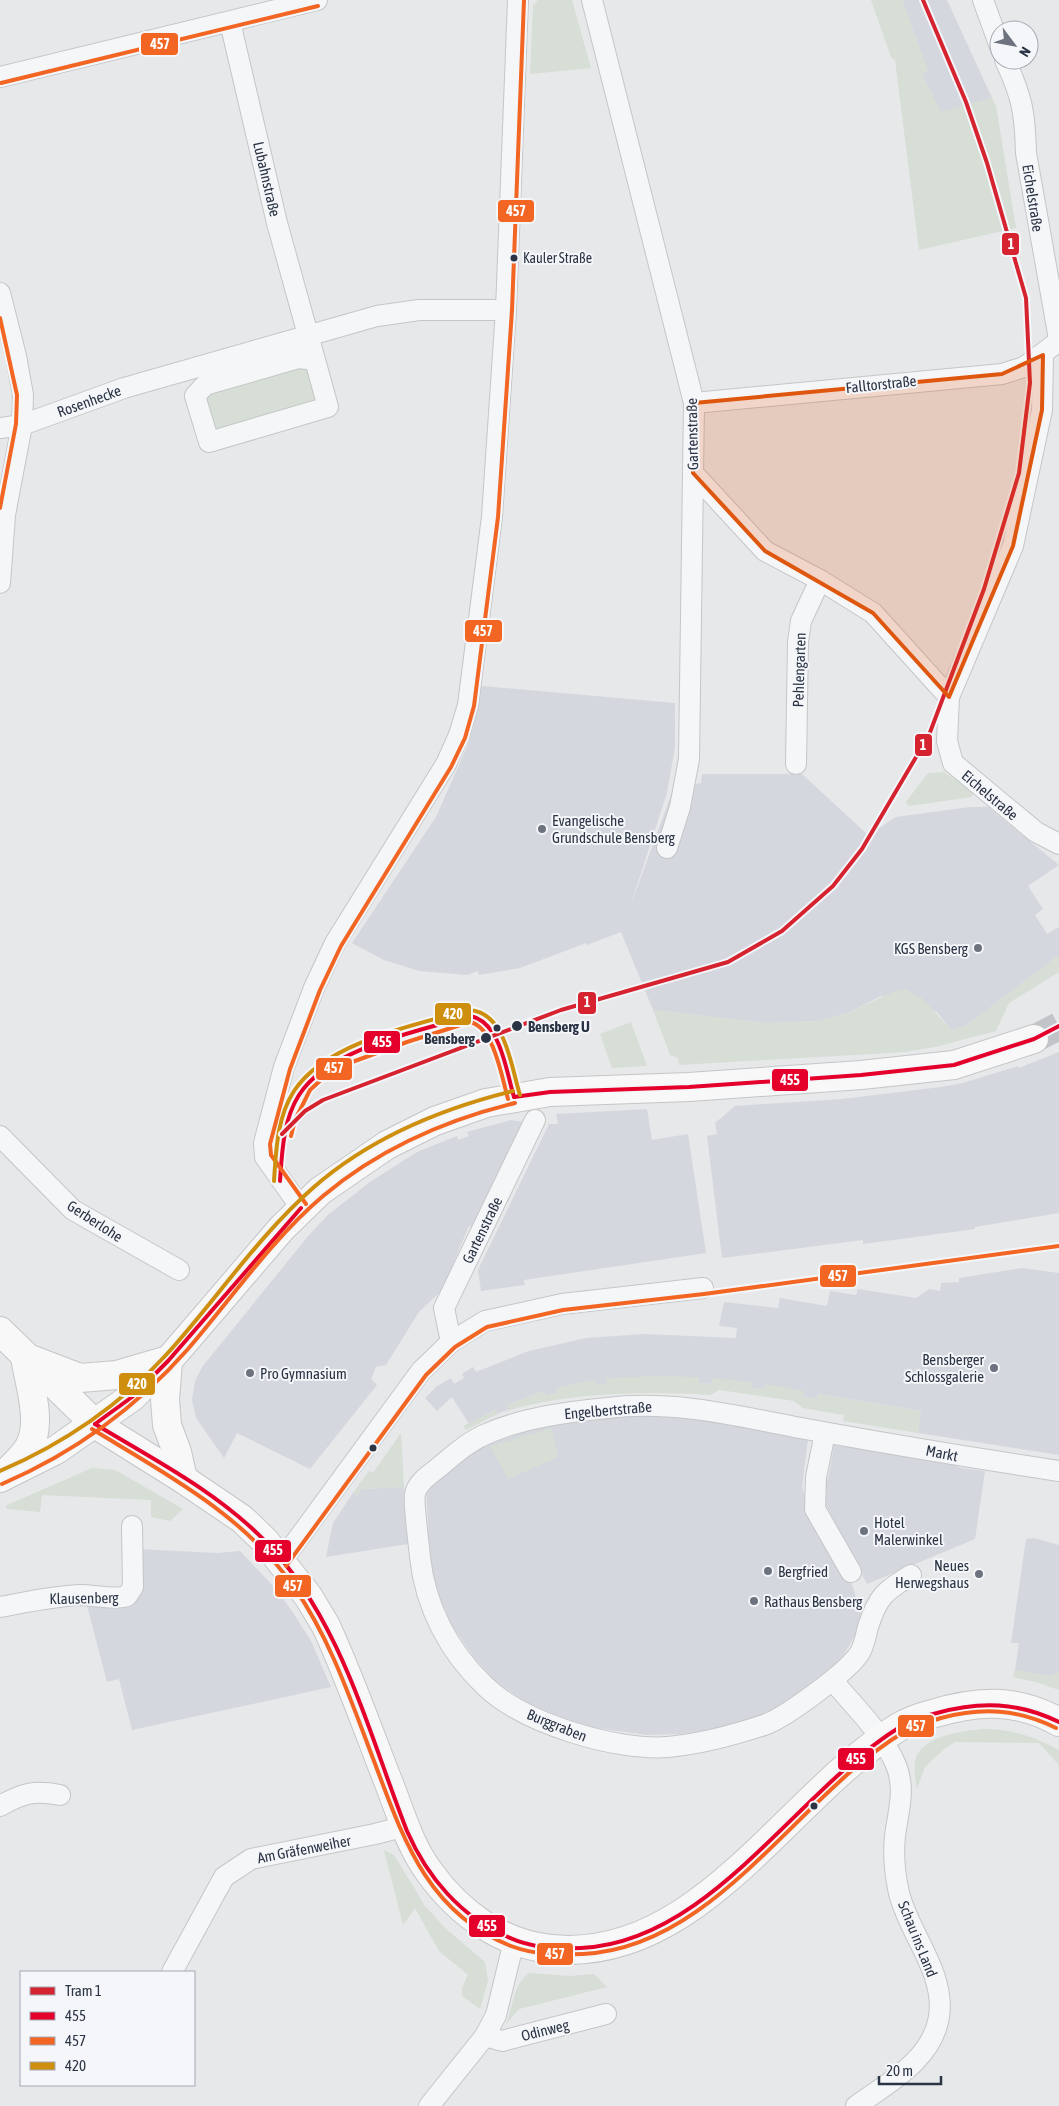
<svg xmlns="http://www.w3.org/2000/svg" width="1059" height="2106" font-family="'Asap Condensed',sans-serif">
	<style>
		.built { fill: #d4d7dd }
		.green { fill: #d6ded6 }
		.lines { fill: none; stroke-linecap: round; stroke-linejoin: round }
		.secondary-tunnel { stroke: #c1c4c9; stroke-width: 28; stroke-dasharray: 28 14; stroke-linecap: butt }
		.street-casing { stroke: #c4c6c8; stroke-width: 22 }
		.secondary-casing { stroke: #c4c6c8; stroke-width: 30 }
		.street { stroke: #f5f6f7; stroke-width: 20 }
		.secondary { stroke: #f8f8f8; stroke-width: 28 }
		.bus-1-casing { stroke: #f4f6f9; stroke-width: 8 }
		.bus-2-casing { stroke: #f4f6f9; stroke-width: 8 }
		.bus-3-casing { stroke: #f4f6f9; stroke-width: 8 }
		.bus-1 { stroke: #e4002b; stroke-width: 4 }
		.bus-2 { stroke: #f26522; stroke-width: 4 }
		.bus-3 { stroke: #ce8f0e; stroke-width: 4 }
		.tram-1-casing { stroke: #f4f6f9; stroke-width: 8 }
		.tram-1 { stroke: #d52330; stroke-width: 4 }
		.marked { fill: #df570f; fill-opacity: 0.2; stroke: #df570f; stroke-width: 4; stroke-linejoin: round }
		.bus-dot { fill: #2b3445; stroke: #f4f6f9; stroke-width: 2 }
		.poi-dot { fill: #6c737f; stroke: #f4f6f9; stroke-width: 2 }
		.labels { text-anchor: middle; dominant-baseline: central; stroke-width: 4; stroke-linejoin: round; paint-order: stroke }
		.bus-label { font-size: 14px; fill: #2b3445; stroke: #f4f6f9; text-anchor: start }
		.street-label { font-size: 15px; fill: #2b3445; stroke: #f4f6f9 }
		.poi-label { font-size: 15px; fill: #2b3445; stroke: #f4f6f9; text-anchor: start }
		.stop-label { font-size: 15px; font-weight: bold; fill: #2b3445; stroke: #f4f6f9; text-anchor: start }
		.line-badge { stroke: #f4f6f9; stroke-width: 2 }
		.badge-label { font-size: 14px; text-anchor: middle; font-weight: bold; fill: #fff }
	</style>
	<rect width="100%" height="100%" fill="#e6e8ea"/>
	<g class="built">
		<polygon points="902,0 947,0 992,98 941,113 922,74 928,71"/>
		<polygon points="481,686 675,703 675,747 667,793 630,907 674,787 701,783 702,774 802,774 868,835 896,817 970,807 991,807 989,808 1059,865 1028,886 1043,909 1035,915 1047,934 1059,927 1059,955 967,1025 951,1030 937,1012 881,996 850,1012 820,1021 766,1023 653,1010 621,932 587,945 586,943 520,968 479,975 478,971 467,975 419,971 384,960 352,943 436,817 467,747"/>
		<polygon points="1059,1052 1059,1213 975,1227 975,1229 863,1244 863,1240 722,1258 707,1136 717,1134 715,1123 735,1106 842,1099 941,1087 963,1083 1018,1066 1019,1068"/>
		<polygon points="647,1109 652,1140 688,1134 706,1253 524,1280 525,1285 481,1291 478,1270 549,1124 558,1124 556,1114"/>
		<polygon points="511,1120 523,1122 476,1228 469,1226 442,1290 419,1312 386,1365 376,1367 371,1379 377,1385 310,1469 237,1433 224,1458 196,1418 192,1400 195,1381 202,1367 309,1235 329,1214 370,1182 417,1152 457,1136 458,1140 469,1136 467,1132"/>
		<polygon points="1022,1268 1059,1273 1059,1455 918,1433 921,1411 818,1394 817,1399 803,1397 804,1392 765,1385 764,1390 751,1388 752,1383 712,1379 712,1384 699,1383 699,1378 606,1378 607,1384 595,1385 594,1380 556,1388 556,1393 546,1396 544,1391 507,1405 508,1409 498,1414 495,1410 469,1424 452,1397 437,1411 425,1398 437,1386 451,1378 454,1384 464,1378 462,1374 473,1367 476,1372 529,1351 586,1338 644,1334 736,1338 737,1328 719,1326 724,1302 778,1308 780,1298 827,1306 830,1291 856,1295 858,1289 916,1298 929,1289 940,1291 941,1283 959,1282 959,1278"/>
		<polygon points="645,1415 690,1416 808,1439 802,1487 810,1511 853,1587 863,1622 843,1656 821,1682 776,1710 737,1725 681,1734 647,1735 595,1728 557,1718 522,1700 493,1679 475,1659 451,1624 438,1593 430,1561 426,1488 461,1459 491,1441 492,1443 529,1430 570,1422"/>
		<polygon points="834,1445 941,1459 961,1468 985,1471 975,1539 867,1584 823,1499 821,1479 828,1479"/>
		<polygon points="404,1487 408,1544 326,1557 333,1523 353,1493 357,1496 362,1489"/>
		<polygon points="1034,1538 1059,1545 1059,1672 1050,1676 1015,1670 1019,1643 1011,1643 1026,1539"/>
		<polygon points="138,1549 218,1553 240,1551 275,1588 292,1611 311,1641 331,1687 132,1730 119,1679 107,1682 85,1598 121,1602"/>
	</g>
	<g class="green">
		<polygon points="538,0 572,0 591,68 530,74 533,6"/>
		<polygon points="871,0 902,0 928,71 922,75 941,112 992,98 996,106 1016,228 919,250 895,60 891,57"/>
		<polygon points="299,362 311,367 322,400 216,435 199,398"/>
		<polygon points="944,772 973,792 972,797 909,806 906,802 928,773"/>
		<polygon points="1059,955 1059,972 1009,1003 996,1031 935,1047 904,1052 679,1065 678,1058 670,1055 653,1010 766,1023 820,1021 850,1012 897,990 907,990 923,999 951,1030 967,1025"/>
		<polygon points="631,1022 647,1066 612,1068 600,1034"/>
		<path d="M656,1376l43,1v6l13,1v-6l40,4 -1,6 13,1 1,-5 39,7 -1,6 14,2 1,-5 103,17 -3,22 -75,-12 1,-6 -41,-7 -9,-7 -75,-11 -8,5c-66,-4 -143,-3 -207,17 -13,4 -25,12 -38,18l-3,-4 33,-16 2,4 10,-4 -1,-5 37,-14 2,5 10,-3v-5l38,-8 1,5 11,-1v-6z"/>
		<polygon points="552,1428 558,1457 508,1479 490,1446"/>
		<polygon points="401,1433 404,1487 362,1489 357,1496 353,1493 369,1471 373,1473"/>
		<polygon points="92,1468 115,1470 183,1509 170,1521 151,1517 151,1500 42,1495 40,1512 8,1509 5,1506"/>
		<polygon points="1015,1670 1050,1676 1059,1672 1059,1690 1036,1682 1013,1677"/>
		<path d="M983,1729c28,0 51,7 76,21v15l-20,-22 -84,-1 -12,8 -18,17 -8,22c-1,-8 -4,-19 -2,-28 5,-25 47,-30 68,-32z"/>
		<polygon points="384,1850 394,1855 425,1906 446,1929 485,1962 488,1981 480,2009 462,1996 462,1988 468,1975 439,1951 415,1908 403,1925"/>
		<path d="M530,1973l41,3 23,-2 13,13 -88,22 -14,17c8,-16 8,-44 25,-53z"/>
	</g>
	<g class="lines">
		<polyline class="secondary-tunnel" points="1034,1039 1059,1026"/>
		<g class="street-casing">
			<g id="street">
				<polyline points="592,0 694,403 689,759 680,807 667,848"/>
				<polyline points="983,0 999,44"/>
				<polyline points="230,22 277,223 328,407 209,442 195,396 205,385 299,358 315,360"/>
				<path d="M1005,60c17,37 20,52 21,93l33,186"/>
				<polyline points="0,77 317,0"/>
				<polyline points="0,293 16,356 23,395 22,425 5,515 0,583"/>
				<polyline points="1043,355 1042,410 1013,546 949,697 947,741 953,763 1036,832 1059,844"/>
				<polyline points="694,403 1002,374 1024,367 1059,341"/>
				<polyline points="0,428 22,425 124,388 377,316 419,310 506,310"/>
				<polyline points="693,473 765,551 820,580 873,613 949,697"/>
				<polyline points="796,764 798,642 801,621 820,580"/>
				<polyline points="0,1136 73,1210 179,1270"/>
				<polyline points="301,1208 265,1157 264,1143 284,1067 314,988 335,943 446,764 459,735 468,705 492,517 506,310 518,0"/>
				<polyline points="451,1342 444,1308 535,1120"/>
				<polyline points="825,1433 816,1477 815,1509 851,1572"/>
				<polyline points="281,1562 421,1371 451,1342 485,1321 562,1304 703,1288"/>
				<path d="M911,1575c-27,17 -33,21 -43,52 -2,8 -4,20 -9,27 -12,18 -74,64 -95,71 -30,10 -64,19 -96,22 -53,4 -145,-24 -183,-61 -36,-34 -60,-80 -65,-129 -1,-13 -7,-54 -5,-63 2,-11 15,-20 23,-26 14,-12 30,-26 46,-33 37,-17 82,-23 123,-27 74,-9 144,12 216,24 78,14 157,27 236,39"/>
				<path d="M0,1607c27,-5 53,-11 81,-12 13,0 35,5 46,1l6,-9 -1,-61"/>
				<path d="M833,1681c22,26 50,53 63,84 10,24 2,47 -1,71 -2,18 0,39 4,57 10,41 47,80 40,124 -7,43 -51,66 -83,89"/>
				<path d="M0,1806c23,-13 34,-16 60,-11"/>
				<polyline points="172,1972 224,1877 251,1859 375,1834 406,1826"/>
				<polyline points="485,2036 502,2041 606,2014"/>
				<polyline points="429,2106 485,2036 496,2015 514,1941"/>
			</g>
		</g>
		<g class="secondary-casing">
			<g id="secondary">
				<path d="M0,1331l95,93 88,55 59,40 23,22 16,21 27,34 18,30c24,52 43,107 64,160 11,29 21,62 40,87 29,40 71,71 121,76 147,15 237,-154 348,-222 10,-6 22,-10 33,-13 45,-14 85,-16 127,8"/>
				<polyline points="33,1360 80,1378 117,1375 165,1361"/>
				<polyline points="168,1361 165,1400 167,1425 177,1452 183,1479"/>
				<path d="M8,1471c7,-7 16,-15 21,-24 14,-25 0,-63 -4,-90"/>
				<polyline points="0,1478 56,1450 132,1397 168,1361 282,1228 320,1191 387,1145 435,1121 486,1103 550,1092 689,1087 861,1075 954,1065 1034,1039"/>
			</g>
		</g>
		<use href="#street" class="street"/>
		<use href="#secondary" class="secondary"/>
		<g class="bus-1-casing">
			<g id="bus-1">
				<polyline points="514,1097 550,1092 689,1087 861,1075 954,1065 1034,1039 1059,1026"/>
				<path d="M280,1181c2,-28 3,-61 19,-86 30,-47 120,-64 171,-79 31,6 36,55 44,81"/>
				<path d="M95,1424c58,35 121,67 169,116 77,78 104,192 143,291 20,46 54,86 101,106 24,11 47,12 73,11 130,-6 215,-157 319,-221 11,-7 24,-11 37,-14 43,-12 81,-11 122,9"/>
				<polyline points="95,1424 132,1397 168,1361 301,1208"/>
			</g>
		</g>
		<g class="bus-2-casing">
			<g id="bus-2">
				<polyline points="1,83 318,6"/>
				<polyline points="0,318 17,395 16,424 0,508"/>
				<path d="M291,1136l4,-16 15,-30 23,-21 74,-27 63,-20c24,5 32,56 38,77"/>
				<polyline points="306,1204 271,1155 270,1144 290,1069 320,990 341,946 451,767 465,738 474,706 498,517 512,310 524,0"/>
				<path d="M92,1429c74,45 151,85 202,158 37,53 57,114 80,174 29,77 53,152 137,185 24,9 46,9 72,8 133,-6 215,-159 321,-222 11,-7 24,-10 37,-14 41,-11 77,-9 115,10"/>
				<path d="M2,1484c72,-31 134,-76 186,-135 44,-51 83,-109 135,-153 56,-47 122,-76 192,-93"/>
				<polyline points="286,1566 426,1375 455,1347 487,1327 563,1310 704,1294 1059,1246"/>
			</g>
		</g>
		<g class="bus-3-casing">
			<g id="bus-3">
				<path d="M274,1181c2,-30 3,-64 20,-90 32,-49 121,-66 175,-81 37,2 42,57 51,85"/>
				<path d="M0,1471c63,-27 120,-66 166,-116 50,-55 92,-119 148,-168 56,-49 126,-78 199,-96"/>
			</g>
		</g>
		<use href="#bus-1" class="bus-1"/>
		<use href="#bus-2" class="bus-2"/>
		<use href="#bus-3" class="bus-3"/>
		<g class="tram-1-casing">
			<polyline id="tram-1" points="282,1134 305,1111 323,1100 561,1010 728,962 782,931 833,886 862,849 929,735 984,589 1019,473 1030,383 1026,298 987,163 966,102 923,0"/>
		</g>
		<use href="#tram-1" class="tram-1"/>
	</g>
	<path class="marked" d="M1043,355l-1,55 -29,136 -64,151 -76,-84 -108,-62 -72,-78 1,-70 308,-29z"/>
	<g class="bus-dot">
		<circle cx="514" cy="258" r="4.5"/>
		<circle cx="517" cy="1026" r="6"/>
		<circle cx="497" cy="1028" r="4.5"/>
		<circle cx="486" cy="1038" r="6"/>
		<circle cx="373" cy="1448" r="4.5"/>
		<circle cx="814" cy="1806" r="4.5"/>
	</g>
	<g class="poi-dot">
		<circle cx="542" cy="829" r="5"/>
		<circle cx="978" cy="948" r="5"/>
		<circle cx="994" cy="1368" r="5"/>
		<circle cx="250" cy="1373" r="5"/>
		<circle cx="864" cy="1531" r="5"/>
		<circle cx="768" cy="1571" r="5"/>
		<circle cx="979" cy="1574" r="5"/>
		<circle cx="754" cy="1601" r="5"/>
	</g>
	<g class="labels">
		<g class="bus-label">
			<text x="523" y="258">Kauler Straße</text>
		</g>
		<g class="street-label">
			<text transform="translate(267 179) rotate(77)">Lubahnstraße</text>
			<text transform="translate(1033 198) rotate(81)">Eichelstraße</text>
			<text transform="translate(881 384) rotate(-6)">Falltorstraße</text>
			<text transform="translate(89 401) rotate(-20)">Rosenhecke</text>
			<text transform="translate(692 434) rotate(-91)">Gartenstraße</text>
			<text transform="translate(799 670) rotate(-88)">Pehlengarten</text>
			<text transform="translate(990 795) rotate(40)">Eichelstraße</text>
			<text transform="translate(95 1221) rotate(33)">Gerberlohe</text>
			<text transform="translate(482 1230) rotate(-64)">Gartenstraße</text>
			<text transform="translate(608 1410) rotate(-5)">Engelbertstraße</text>
			<text transform="translate(942 1453) rotate(11)">Markt</text>
			<text transform="translate(84 1598) rotate(-1)">Klausenberg</text>
			<text transform="translate(557 1725) rotate(22)">Burggraben</text>
			<text transform="translate(304 1849) rotate(-11)">Am Gräfenweiher</text>
			<text transform="translate(918 1939) rotate(68)">Schau ins Land</text>
			<text transform="translate(545 2030) rotate(-14)">Odinweg</text>
		</g>
		<g class="poi-label">
			<text x="552" y="820">Evangelische<tspan x="552" dy="17">Grundschule Bensberg</tspan></text>
			<text x="968" y="948" text-anchor="end">KGS Bensberg</text>
			<text x="984" y="1359" text-anchor="end">Bensberger<tspan x="984" dy="17">Schlossgalerie</tspan></text>
			<text x="260" y="1373">Pro Gymnasium</text>
			<text x="874" y="1522">Hotel<tspan x="874" dy="17">Malerwinkel</tspan></text>
			<text x="969" y="1565" text-anchor="end">Neues<tspan x="969" dy="17">Herwegshaus</tspan></text>
			<text x="778" y="1571">Bergfried</text>
			<text x="764" y="1601">Rathaus Bensberg</text>
		</g>
		<g class="stop-label">
			<text x="528" y="1026">Bensberg U</text>
			<text x="475" y="1038" text-anchor="end">Bensberg</text>
		</g>
	</g>
	<g class="line-badge">
		<rect x="140" y="32" width="39" height="24" rx="5" fill="#f26522"/>
		<rect x="497" y="199" width="38" height="24" rx="5" fill="#f26522"/>
		<rect x="1001" y="232" width="19" height="24" rx="5" fill="#d52330"/>
		<rect x="464" y="619" width="39" height="24" rx="5" fill="#f26522"/>
		<rect x="914" y="733" width="19" height="24" rx="5" fill="#d52330"/>
		<rect x="577" y="991" width="20" height="24" rx="5" fill="#d52330"/>
		<rect x="434" y="1002" width="38" height="24" rx="5" fill="#ce8f0e"/>
		<rect x="363" y="1030" width="38" height="24" rx="5" fill="#e4002b"/>
		<rect x="315" y="1057" width="38" height="24" rx="5" fill="#f26522"/>
		<rect x="771" y="1068" width="38" height="24" rx="5" fill="#e4002b"/>
		<rect x="819" y="1264" width="38" height="24" rx="5" fill="#f26522"/>
		<rect x="118" y="1372" width="38" height="24" rx="5" fill="#ce8f0e"/>
		<rect x="254" y="1539" width="38" height="24" rx="5" fill="#e4002b"/>
		<rect x="274" y="1574" width="38" height="24" rx="5" fill="#f26522"/>
		<rect x="897" y="1714" width="38" height="24" rx="5" fill="#f26522"/>
		<rect x="837" y="1747" width="38" height="24" rx="5" fill="#e4002b"/>
		<rect x="468" y="1914" width="38" height="24" rx="5" fill="#e4002b"/>
		<rect x="536" y="1942" width="38" height="24" rx="5" fill="#f26522"/>
	</g>
	<g class="badge-label">
		<text x="160" y="49">457</text>
		<text x="516" y="216">457</text>
		<text x="1011" y="249">1</text>
		<text x="483" y="636">457</text>
		<text x="923" y="750">1</text>
		<text x="587" y="1007">1</text>
		<text x="453" y="1019">420</text>
		<text x="382" y="1047">455</text>
		<text x="334" y="1073">457</text>
		<text x="790" y="1085">455</text>
		<text x="838" y="1281">457</text>
		<text x="137" y="1389">420</text>
		<text x="273" y="1555">455</text>
		<text x="293" y="1591">457</text>
		<text x="916" y="1731">457</text>
		<text x="856" y="1764">455</text>
		<text x="487" y="1931">455</text>
		<text x="555" y="1959">457</text>
	</g>
	<rect x="20" y="1971" width="175" height="115" fill="#f4f6f9" stroke="#a4a8b1"/>
	<rect x="30" y="1987" width="25" height="8" fill="#d52330" stroke="#a4a8b1"/>
	<text x="65" y="1996" font-size="15" fill="#2b3445">Tram 1</text>
	<rect x="30" y="2012" width="25" height="8" fill="#e4002b" stroke="#a4a8b1"/>
	<text x="65" y="2021" font-size="15" fill="#2b3445">455</text>
	<rect x="30" y="2037" width="25" height="8" fill="#f26522" stroke="#a4a8b1"/>
	<text x="65" y="2046" font-size="15" fill="#2b3445">457</text>
	<rect x="30" y="2062" width="25" height="8" fill="#ce8f0e" stroke="#a4a8b1"/>
	<text x="65" y="2071" font-size="15" fill="#2b3445">420</text>
	<g transform="translate(1014 45) rotate(122)"><circle r="24" fill="#f4f6f9" stroke="#a4a8b1"/>
	<path d="M0-4L9 19L0 12L-9 19Z" fill="#6c737f"/>
	<text y="-8" font-size="14" font-weight="bold" text-anchor="middle" fill="#2b3445">N</text>
	</g>
	<path d="M879 2076v8h62v-8" fill="none" stroke="#2b3445" stroke-width="2.5"/>
	<text x="886" y="2076" font-size="15" fill="#2b3445" stroke="#f4f6f9" stroke-width="4" paint-order="stroke">20 m</text>
</svg>
